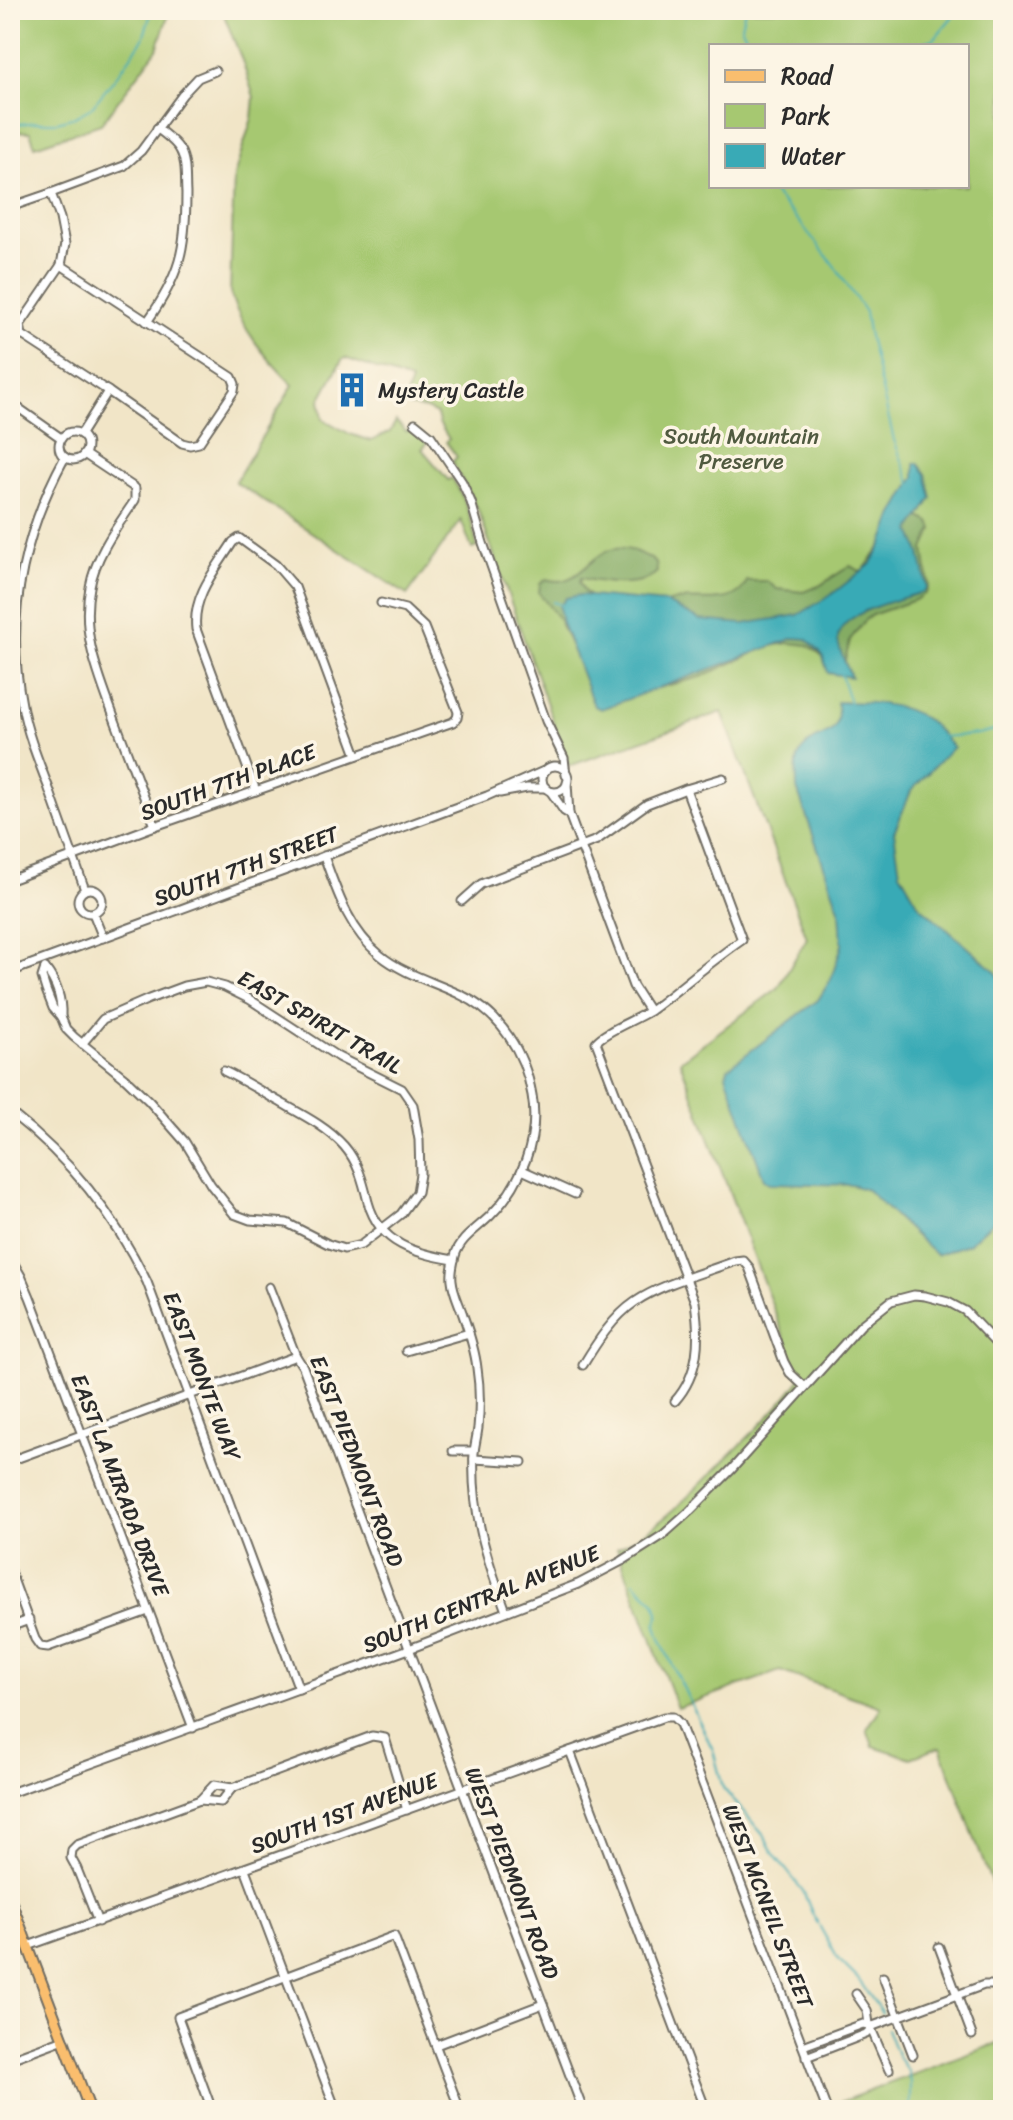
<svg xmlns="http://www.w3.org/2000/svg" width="1013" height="2120" font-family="Sriracha,sans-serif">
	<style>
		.green { fill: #a6c871; stroke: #687a4e; stroke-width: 2; fill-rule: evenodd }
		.forest { fill: #84ac63; stroke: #586c47; stroke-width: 2 }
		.water { fill: #39aab6; stroke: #326a70; stroke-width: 2 }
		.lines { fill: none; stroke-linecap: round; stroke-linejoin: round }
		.stream { stroke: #39aab6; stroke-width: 2 }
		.minor-casing { stroke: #706c62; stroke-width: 11 }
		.major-casing { stroke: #706c62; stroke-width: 13 }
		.minor { stroke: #fff; stroke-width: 7 }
		.major { stroke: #fabe6e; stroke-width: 9 }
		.labels { text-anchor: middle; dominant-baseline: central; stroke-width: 7; stroke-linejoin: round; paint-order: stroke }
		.poi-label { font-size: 22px; fill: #2b2b2b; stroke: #fcf5e5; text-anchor: start }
		.park-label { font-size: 22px; fill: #505a40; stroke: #fcf5e5 }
		.street-label { font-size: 22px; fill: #2b2b2b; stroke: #fcf5e5 }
	</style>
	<rect width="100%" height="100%" fill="#fcf5e5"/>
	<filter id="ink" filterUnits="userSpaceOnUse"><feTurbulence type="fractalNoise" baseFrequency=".0125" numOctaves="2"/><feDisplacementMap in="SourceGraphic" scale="16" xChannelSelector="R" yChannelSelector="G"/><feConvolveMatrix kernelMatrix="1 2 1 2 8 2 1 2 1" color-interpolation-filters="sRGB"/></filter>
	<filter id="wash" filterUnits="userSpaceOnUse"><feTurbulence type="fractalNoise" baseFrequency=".006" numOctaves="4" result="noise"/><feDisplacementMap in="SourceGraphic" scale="32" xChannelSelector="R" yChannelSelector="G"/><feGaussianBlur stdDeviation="1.8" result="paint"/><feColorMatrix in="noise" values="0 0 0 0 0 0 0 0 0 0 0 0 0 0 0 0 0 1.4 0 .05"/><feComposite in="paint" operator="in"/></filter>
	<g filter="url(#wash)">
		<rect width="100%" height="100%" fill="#f1e5c7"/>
		<g class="green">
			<polygon points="10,10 170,10 157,49 101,124 35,146 30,132 10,131"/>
			<path d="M222,10h781v1904l-63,-167 -29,11 -38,-12 -6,-17 14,-22 -101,-36 -103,37 -60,-160c43,-19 73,-54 106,-86 27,-27 55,-52 77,-83l-120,-318 98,-73 29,-50 -85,-226 -153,54 -91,-256 -26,-48 5,-5 -11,-15 3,-3 -10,-16 -2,-9 -11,-5 -23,-4 8,-24 -66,-23 -3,2 -22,40 3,19 27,15 21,7 19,-9 6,-11 10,11 7,-4 13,11v6l-4,4 26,31 4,-2c14,22 20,43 25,69l-5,2 -11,-29 -54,75 -172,-113 58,-97c-28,-28 -51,-55 -63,-92l4,-117 18,-58 2,-21 -12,-37zM711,46h256v140h-256z"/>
			<polygon points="1003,2041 1003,2110 830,2110 829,2106"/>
		</g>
		<g class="forest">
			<path d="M920,517l10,5 3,7 -9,20 5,36 -3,8 -11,7 -43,15 -7,5 -15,20 -5,20 3,15 -40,-30 -18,-2 -21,3 -68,31 -47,12 -48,18 -7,-3 -5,-6 -36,-80 -19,-25 1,-9 6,-5c4,1 9,2 13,2 30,-3 37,-43 75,-30 8,3 16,6 22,12l1,9c-17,17 -54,11 -76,6l-1,5 5,9 16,14 161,33 79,-13 10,-8 60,-29 -3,-69z"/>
			<path d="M885,541l-8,20 -56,46 -35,12 -50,8 -29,-5 -55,-12c8,-5 15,-8 25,-10 22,-3 60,8 70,-19h20l10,8 26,3 16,-6 31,-20 10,5 4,-2z"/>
		</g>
		<g class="water">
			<path d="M918,463l8,11 6,24 -21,32 9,23 7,34 -4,5c-21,7 -87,20 -85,48 1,12 9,26 13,37l-23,-4 -6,-19 -15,-15 -13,-1 -193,71 -7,-3 -32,-83 -3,-16 7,-9 14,-3 87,8 33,17 43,4 55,-9 33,-20 41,-32 11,-20 11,-29 21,-37v-13z"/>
			<path d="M837,702c29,0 64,0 88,17 11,7 19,19 28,28l-42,44 -17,41 6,40 19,33 75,65 9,12v241l-10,-1 -25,22 -32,11 -69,-65 -15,-5 -82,-2 -6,-4 -38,-104 2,-7 90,-68 13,-21 11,-34 -2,-33 -43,-123c0,-12 -3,-29 5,-39 19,-23 40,-7 35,-48z"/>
		</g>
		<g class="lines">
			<g class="stream">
				<polyline points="745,10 741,26 751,46"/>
				<polyline points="913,46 934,39 958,10"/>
				<polyline points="10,125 37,122 57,122 75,117 91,108 119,73 143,39 152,10"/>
				<polyline points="767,186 797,219 833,264 865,312 868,332 894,440 911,484"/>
				<polyline points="553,602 561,605"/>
				<polyline points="841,675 850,703"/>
				<polyline points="941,737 978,734 1003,728"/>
				<polyline points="634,1582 655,1602 659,1615 656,1626 660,1639 713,1750 723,1788 765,1837 773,1853 803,1891 812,1913 838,1959 858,1979 882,2013"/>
				<polyline points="887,2029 898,2057 908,2071 910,2083 910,2110"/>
			</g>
		</g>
	</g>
	<g filter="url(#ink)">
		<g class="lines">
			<g class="minor-casing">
				<g id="minor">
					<polyline points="10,207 51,193"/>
					<polyline points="61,265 20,325 22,335 108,391"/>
					<path d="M147,322c33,-47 39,-72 39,-129 -1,-15 1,-31 -6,-43 -5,-9 -15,-15 -23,-22"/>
					<polyline points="10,402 61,438"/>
					<polyline points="415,423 431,436 462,482 471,502 483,543 546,721 564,758 566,775"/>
					<circle cx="73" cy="446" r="14"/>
					<polyline points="81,434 108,391 182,443 190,445 199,443 234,391 235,384 232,377 61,265 65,244 60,218 51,193 124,166 141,151 183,94 198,78 215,71"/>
					<path d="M84,454l51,34v12c-18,27 -39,54 -45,87 -10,48 10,91 26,136 13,35 26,69 39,103"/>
					<path d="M65,457c-42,77 -60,161 -43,248 5,28 16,55 26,81 12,35 25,69 37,104"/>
					<circle cx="555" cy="779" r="13"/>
					<polyline points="567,783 569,814 633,986 649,1011"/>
					<path d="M256,791l-60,-162c-4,-33 20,-60 37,-87l6,-4 37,27 19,22 62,168"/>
					<polyline points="551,792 564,811 569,814"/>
					<polyline points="500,793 527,788 546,788"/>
					<path d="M324,856c13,36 25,74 56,99 23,19 54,27 81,40 39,18 64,58 71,100 8,44 -11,90 -42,121 -13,13 -30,22 -35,40 -2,8 -4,17 -3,24 1,12 7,23 11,35 6,17 12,35 14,53 3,19 3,40 1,60 -1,8 -3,16 -4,24 -3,59 12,105 32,159"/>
					<polyline points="10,880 155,826 453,722 457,718 458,712 424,627 405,609 381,603"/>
					<circle cx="90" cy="901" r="12"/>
					<polyline points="462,901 481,884 597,840 647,804 686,789 723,778"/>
					<polyline points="93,913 103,938"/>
					<polyline points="45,968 42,977 46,990 53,1008 61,1017 66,1029 74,1037 126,1079 149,1101 185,1142 211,1185 234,1214 250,1220 287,1223 328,1244 344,1249 361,1245 401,1214 417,1192 420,1174 419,1140 413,1105 402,1089 338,1057 249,999 225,987 206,982 184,986 149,999 103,1019 82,1044"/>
					<path d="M45,968c12,15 17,30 16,49"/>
					<polyline points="10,972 487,796 546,770"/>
					<path d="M224,1071c19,9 36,20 54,30 23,13 48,25 66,45 14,16 19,35 24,56 12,43 47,51 86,58"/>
					<path d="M10,1112c61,48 103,101 137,170l152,407"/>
					<polyline points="522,1170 575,1194"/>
					<polyline points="10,1257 21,1276 30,1297 193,1728"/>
					<path d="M269,1287l27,69 7,11c94,248 186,496 280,743"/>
					<polyline points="406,1351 469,1333"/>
					<path d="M583,1365c14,-23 30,-48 52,-63 28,-19 69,-29 100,-41l8,-1 6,7 35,95 6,11 15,14"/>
					<path d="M675,1401c25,-28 25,-63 20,-99l-99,-260c9,-11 40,-22 55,-32 31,-23 59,-48 91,-70l-56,-151"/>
					<polyline points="453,1451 474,1451"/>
					<polyline points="474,1459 522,1462"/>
					<polyline points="10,1461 296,1356"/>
					<polyline points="10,1571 35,1639 40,1646 48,1647 148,1611"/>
					<polyline points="10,1627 29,1620"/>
					<polyline points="570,1751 706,2110"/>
					<polyline points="10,1793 409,1649 578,1584 622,1561 663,1535 690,1511 732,1469 861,1325 891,1301 914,1295 925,1296 948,1302 965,1311 1003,1351"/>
					<polyline points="200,1800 221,1802 232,1788"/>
					<polyline points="245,1869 336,2110"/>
					<polyline points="98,1922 77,1869 71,1858 72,1850 77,1845 200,1800 214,1785 232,1788 372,1736 385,1738 407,1810"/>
					<polyline points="1002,1934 1003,1937"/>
					<polyline points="28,1946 664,1717 673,1717 680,1724 827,2110"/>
					<polyline points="939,1947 972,2035"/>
					<polyline points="883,1977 913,2055"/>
					<path d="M1003,1979c-7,5 -8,13 0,18"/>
					<polyline points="856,1994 867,2010 869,2024 889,2070"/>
					<polyline points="436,2045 543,2004"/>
					<polyline points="803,2046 863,2024 873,2026 984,1985 998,1985"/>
					<polyline points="806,2057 866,2034 872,2028"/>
					<polyline points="10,2059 64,2039"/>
					<polyline points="212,2110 178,2017 394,1936 460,2110"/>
				</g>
			</g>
			<g class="major-casing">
				<polyline id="major" points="10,1899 90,2110"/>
			</g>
			<use href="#minor" class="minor"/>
			<use href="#major" class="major"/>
		</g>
	</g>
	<defs>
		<g id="building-bare" transform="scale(2.76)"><path d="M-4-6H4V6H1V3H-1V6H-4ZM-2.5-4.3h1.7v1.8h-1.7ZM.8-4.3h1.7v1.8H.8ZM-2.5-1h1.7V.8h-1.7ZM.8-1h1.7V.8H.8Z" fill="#1f6fb2" stroke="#fcf5e5" stroke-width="2.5" paint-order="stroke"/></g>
	</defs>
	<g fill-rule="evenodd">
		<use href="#building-bare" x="352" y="390"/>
	</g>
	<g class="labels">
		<g class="poi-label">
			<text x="378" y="390">Mystery Castle</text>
		</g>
		<g class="park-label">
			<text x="741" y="436">South Mountain<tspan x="741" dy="25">Preserve</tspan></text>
		</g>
		<g class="street-label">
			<text transform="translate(228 782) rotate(-20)">SOUTH 7TH PLACE</text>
			<text transform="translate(246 866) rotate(-20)">SOUTH 7TH STREET</text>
			<text transform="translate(320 1022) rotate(30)">EAST SPIRIT TRAIL</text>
			<text transform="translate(202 1376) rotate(69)">EAST MONTE WAY</text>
			<text transform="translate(357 1461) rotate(69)">EAST PIEDMONT ROAD</text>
			<text transform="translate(120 1485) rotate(69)">EAST LA MIRADA DRIVE</text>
			<text transform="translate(481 1599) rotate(-22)">SOUTH CENTRAL AVENUE</text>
			<text transform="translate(344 1813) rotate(-20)">SOUTH 1ST AVENUE</text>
			<text transform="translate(512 1873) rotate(69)">WEST PIEDMONT ROAD</text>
			<text transform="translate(768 1906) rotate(69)">WEST MCNEIL STREET</text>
		</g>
	</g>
	<rect width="1013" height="2120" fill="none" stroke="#fcf5e5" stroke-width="40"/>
	<rect x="709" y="44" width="260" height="144" fill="#fcf5e5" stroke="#a8a49b" stroke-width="2"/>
	<rect x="725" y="70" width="40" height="12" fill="#fabe6e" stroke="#a8a49b" stroke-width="2"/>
	<text x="781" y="84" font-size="24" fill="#2b2b2b">Road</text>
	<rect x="725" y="104" width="40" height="24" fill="#a6c871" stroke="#a8a49b" stroke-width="2"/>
	<text x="781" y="124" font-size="24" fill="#2b2b2b">Park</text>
	<rect x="725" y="144" width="40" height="24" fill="#39aab6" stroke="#a8a49b" stroke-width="2"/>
	<text x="781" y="164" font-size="24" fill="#2b2b2b">Water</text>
</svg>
